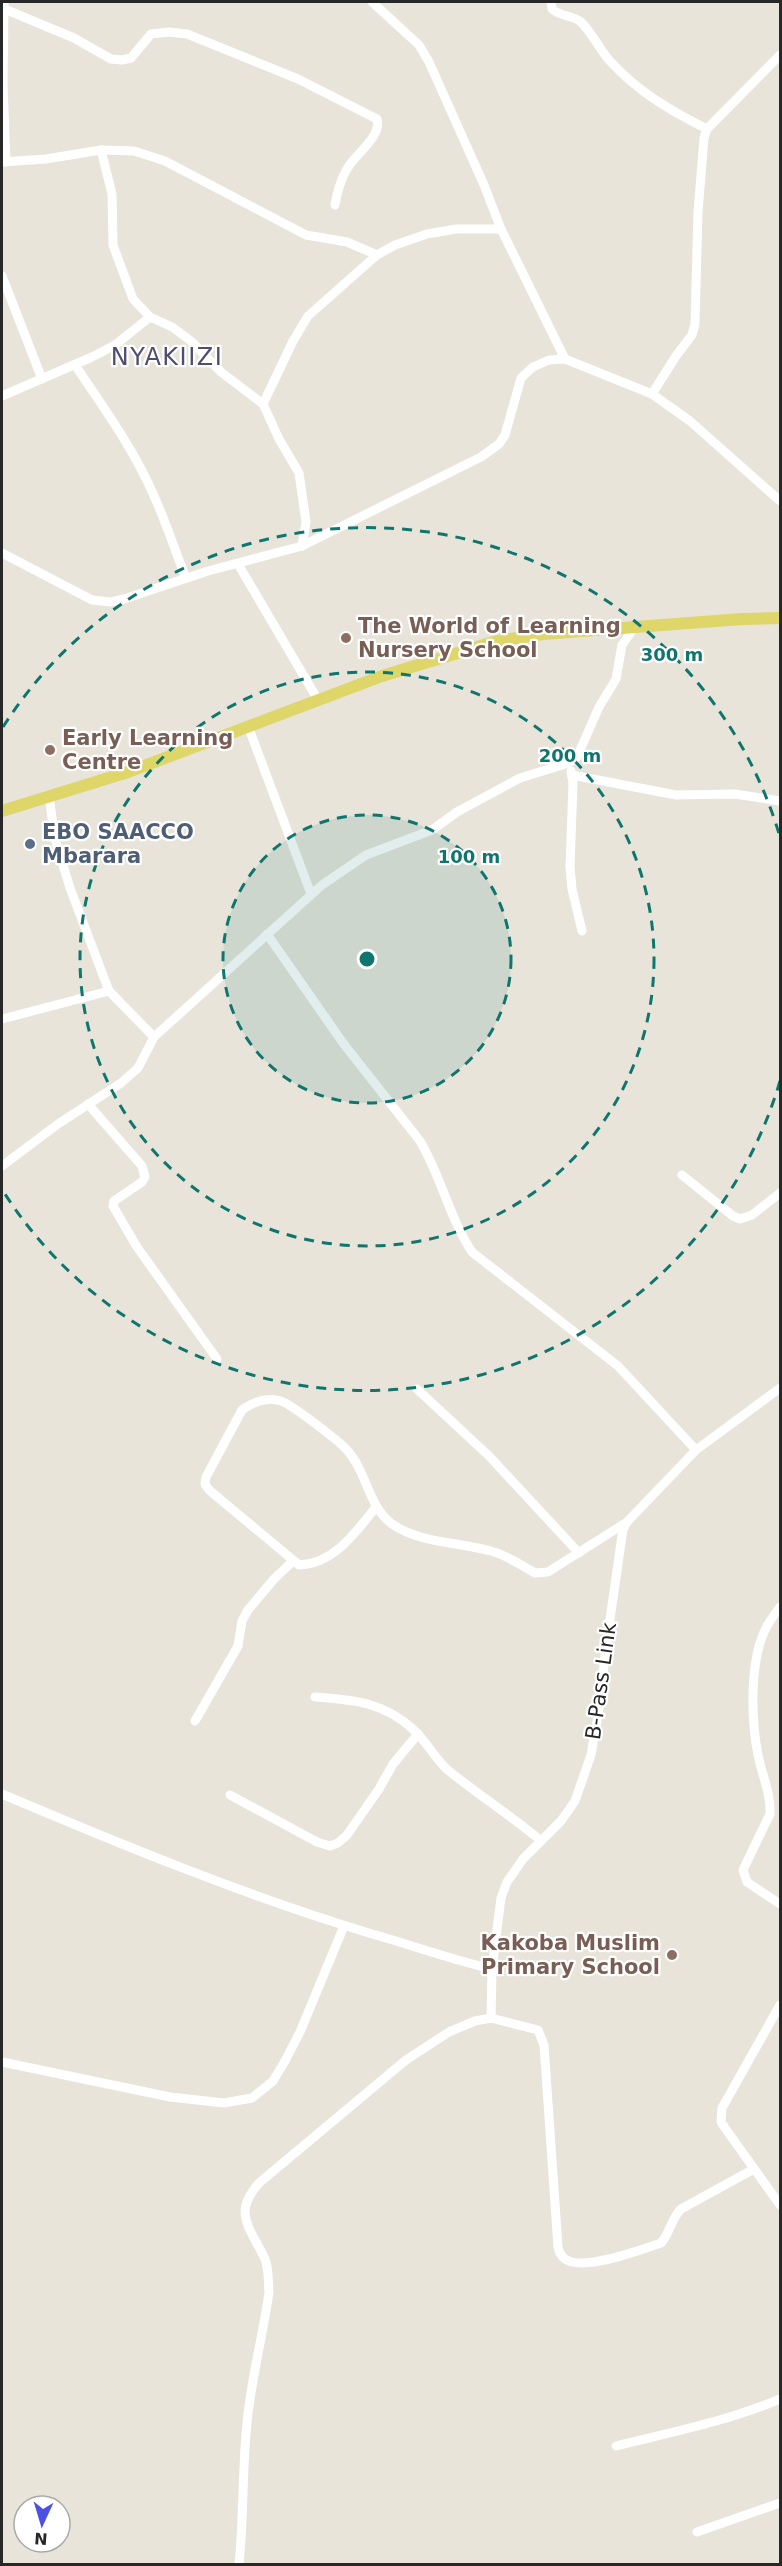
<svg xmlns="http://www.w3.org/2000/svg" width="782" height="2566" font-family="'DejaVu Sans',sans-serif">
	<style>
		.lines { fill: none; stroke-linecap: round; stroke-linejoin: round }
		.minor { stroke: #fff; stroke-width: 9 }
		.major { stroke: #ded669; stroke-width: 12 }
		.ring { fill: none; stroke: #0f766e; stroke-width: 3; stroke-dasharray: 10 8 }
		.education-dot { fill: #8d6e63; stroke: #fff; stroke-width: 2 }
		.service-dot { fill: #5c6f8a; stroke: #fff; stroke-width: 2 }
		.labels { text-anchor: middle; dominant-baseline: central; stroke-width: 4.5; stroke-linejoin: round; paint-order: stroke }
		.education-label { font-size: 21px; font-weight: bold; fill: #785e54; stroke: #fff; text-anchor: start }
		.service-label { font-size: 21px; font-weight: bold; fill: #4e5e75; stroke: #fff; text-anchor: start }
		.street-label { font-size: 21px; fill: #272727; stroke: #fff }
		.quarter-label { font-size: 24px; letter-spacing: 1.5px; fill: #4e4e72; stroke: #fff }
		.centre { fill: #0f766e; stroke: #fff; stroke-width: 3 }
		.ring-label { font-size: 18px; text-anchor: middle; font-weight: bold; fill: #0f766e; stroke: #fff; stroke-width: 4.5; stroke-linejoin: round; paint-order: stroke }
	</style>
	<rect width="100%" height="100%" fill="#e8e4da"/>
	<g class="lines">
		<g class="minor">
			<polyline points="4,2 3,84 6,162"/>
			<polyline points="372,2 419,45 429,62 484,185 501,229 565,359"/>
			<path d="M551,2l1,7c9,8 21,6 29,13 11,11 18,26 28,38 28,31 60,50 98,69"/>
			<path d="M2,8l72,30 37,21 11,1 9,-2 20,-24 18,-2 18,2 111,45 79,40c5,18 -22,35 -30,50 -7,12 -10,23 -12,36"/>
			<polyline points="101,150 112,194 113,245 133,299 150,317 172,327 191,341 221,372 263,404 279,439 299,473 306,522 302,546"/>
			<polyline points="2,162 46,159 101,150 134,151 165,161 306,235 347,242 377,255"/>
			<polyline points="2,276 42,379"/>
			<path d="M75,365c28,42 59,84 79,131 12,26 21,55 32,82"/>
			<polyline points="652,394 676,356 692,335 695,324 698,212 704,138 707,129 780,55"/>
			<polyline points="2,396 92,357 115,345 150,317"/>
			<polyline points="263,404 293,341 308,316 377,255 395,245 427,234 456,229 501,229"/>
			<polyline points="2,553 92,600 111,602 124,599 208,571 302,546 481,457 499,444 505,435 521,378 533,367 549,360 565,359 652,394 690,421 780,501"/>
			<polyline points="238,564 318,700"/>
			<polyline points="248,726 311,894"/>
			<polyline points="571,771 573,783 570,867 572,889 582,931"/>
			<polyline points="572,775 676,795 735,794 780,801"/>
			<polyline points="49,796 55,839 70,888 109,991 154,1037"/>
			<path d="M267,934l76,109 77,98c21,35 29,76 52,111l146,114 78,84"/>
			<polyline points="2,1019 109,991"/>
			<polyline points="88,1104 142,1166 145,1177 142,1182 114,1201 113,1206 137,1247 217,1359"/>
			<polyline points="2,1166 58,1124 121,1083 138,1068 154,1037 322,885 366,855 432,830 457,812 520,778 569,763 577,757 599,707 616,679 622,645 634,628"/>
			<polyline points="682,1175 733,1216 740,1219 752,1215 780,1193"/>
			<polyline points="417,1389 489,1456 579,1553"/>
			<path d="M376,1507c-20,25 -42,57 -77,58l-90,-75 -4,-6 1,-7 36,-67c11,-8 25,-13 39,-9 10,3 58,40 66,49 20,22 21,56 45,74 29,20 70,18 102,28 14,4 28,14 41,21l13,-1 79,-50"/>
			<path d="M780,1607c-4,6 -9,12 -13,19 -18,33 -16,93 -9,129 4,20 13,39 12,59l-27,56 4,12 33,22"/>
			<path d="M315,1697c40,3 70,5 101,35 12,12 20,28 33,39 30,24 62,45 91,69"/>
			<polyline points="195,1721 238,1646 242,1621 248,1610 274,1579 293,1561"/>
			<path d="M2,1794c120,51 242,101 367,139 42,12 81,26 123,36"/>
			<polyline points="230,1795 317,1842 330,1846 338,1843 347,1835 379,1789 393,1764 418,1734"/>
			<polyline points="780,2005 722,2108 721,2122 725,2128 780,2205"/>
			<polyline points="491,2018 492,1969 501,1898 507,1882 523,1859 561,1821 575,1801 591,1755 598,1715 607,1640 623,1529 627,1522 696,1450 780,1388"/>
			<polyline points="2,2062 170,2097 224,2103 252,2098 273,2081 285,2061 300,2032 344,1926"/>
			<path d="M616,2446c56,-14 112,-25 164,-47"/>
			<polyline points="697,2532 780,2503"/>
			<path d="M239,2564c5,-47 3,-94 8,-141 4,-44 16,-87 22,-131 -1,-12 0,-23 -4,-33 -15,-32 -33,-45 -6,-76l147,-123 43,-28 26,-11 16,-3 47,12 6,15 14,202c1,5 3,9 7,12 18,13 76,-9 96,-16 9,-10 10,-24 20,-34l73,-40"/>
		</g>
		<polyline class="major" points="2,811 128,772 382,676 497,641 543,634 742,619 780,618"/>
	</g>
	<circle cx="367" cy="959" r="144" fill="#0f766e" fill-opacity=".12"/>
	<g class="ring">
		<circle cx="367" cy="959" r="144"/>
		<circle cx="367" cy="959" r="287"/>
		<path d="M780 1081A431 431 0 0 1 3 1191M3 727A431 431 0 0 1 780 837"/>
	</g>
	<g class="education-dot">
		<circle cx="346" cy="638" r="6"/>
		<circle cx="50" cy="750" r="6"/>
		<circle cx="672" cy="1955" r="6"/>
	</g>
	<circle class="service-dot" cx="30" cy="844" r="6"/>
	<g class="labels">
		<g class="education-label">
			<text x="358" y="626">The World of Learning<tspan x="358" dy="24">Nursery School</tspan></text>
			<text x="62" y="738">Early Learning<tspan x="62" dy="24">Centre</tspan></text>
			<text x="660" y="1943" text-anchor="end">Kakoba Muslim<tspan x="660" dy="24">Primary School</tspan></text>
		</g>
		<g class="service-label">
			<text x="42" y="832">EBO SAACCO<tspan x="42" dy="24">Mbarara</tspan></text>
		</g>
		<g class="street-label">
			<text transform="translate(601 1681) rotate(-82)">B-Pass Link</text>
		</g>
		<g class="quarter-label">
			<text x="167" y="357">NYAKIIZI</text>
		</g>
	</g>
	<circle cx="367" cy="959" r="9" class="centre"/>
	<g class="ring-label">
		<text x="672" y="661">300 m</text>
		<text x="570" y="762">200 m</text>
		<text x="469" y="863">100 m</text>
	</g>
	<rect width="782" height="2566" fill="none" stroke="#272727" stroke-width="6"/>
	<g transform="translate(42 2524) rotate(184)"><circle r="28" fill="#ffffff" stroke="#a9a9a9" stroke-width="1.5"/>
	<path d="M0-4.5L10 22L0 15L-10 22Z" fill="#4c50e3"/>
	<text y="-9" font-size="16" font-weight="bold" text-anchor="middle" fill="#272727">N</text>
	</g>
</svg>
